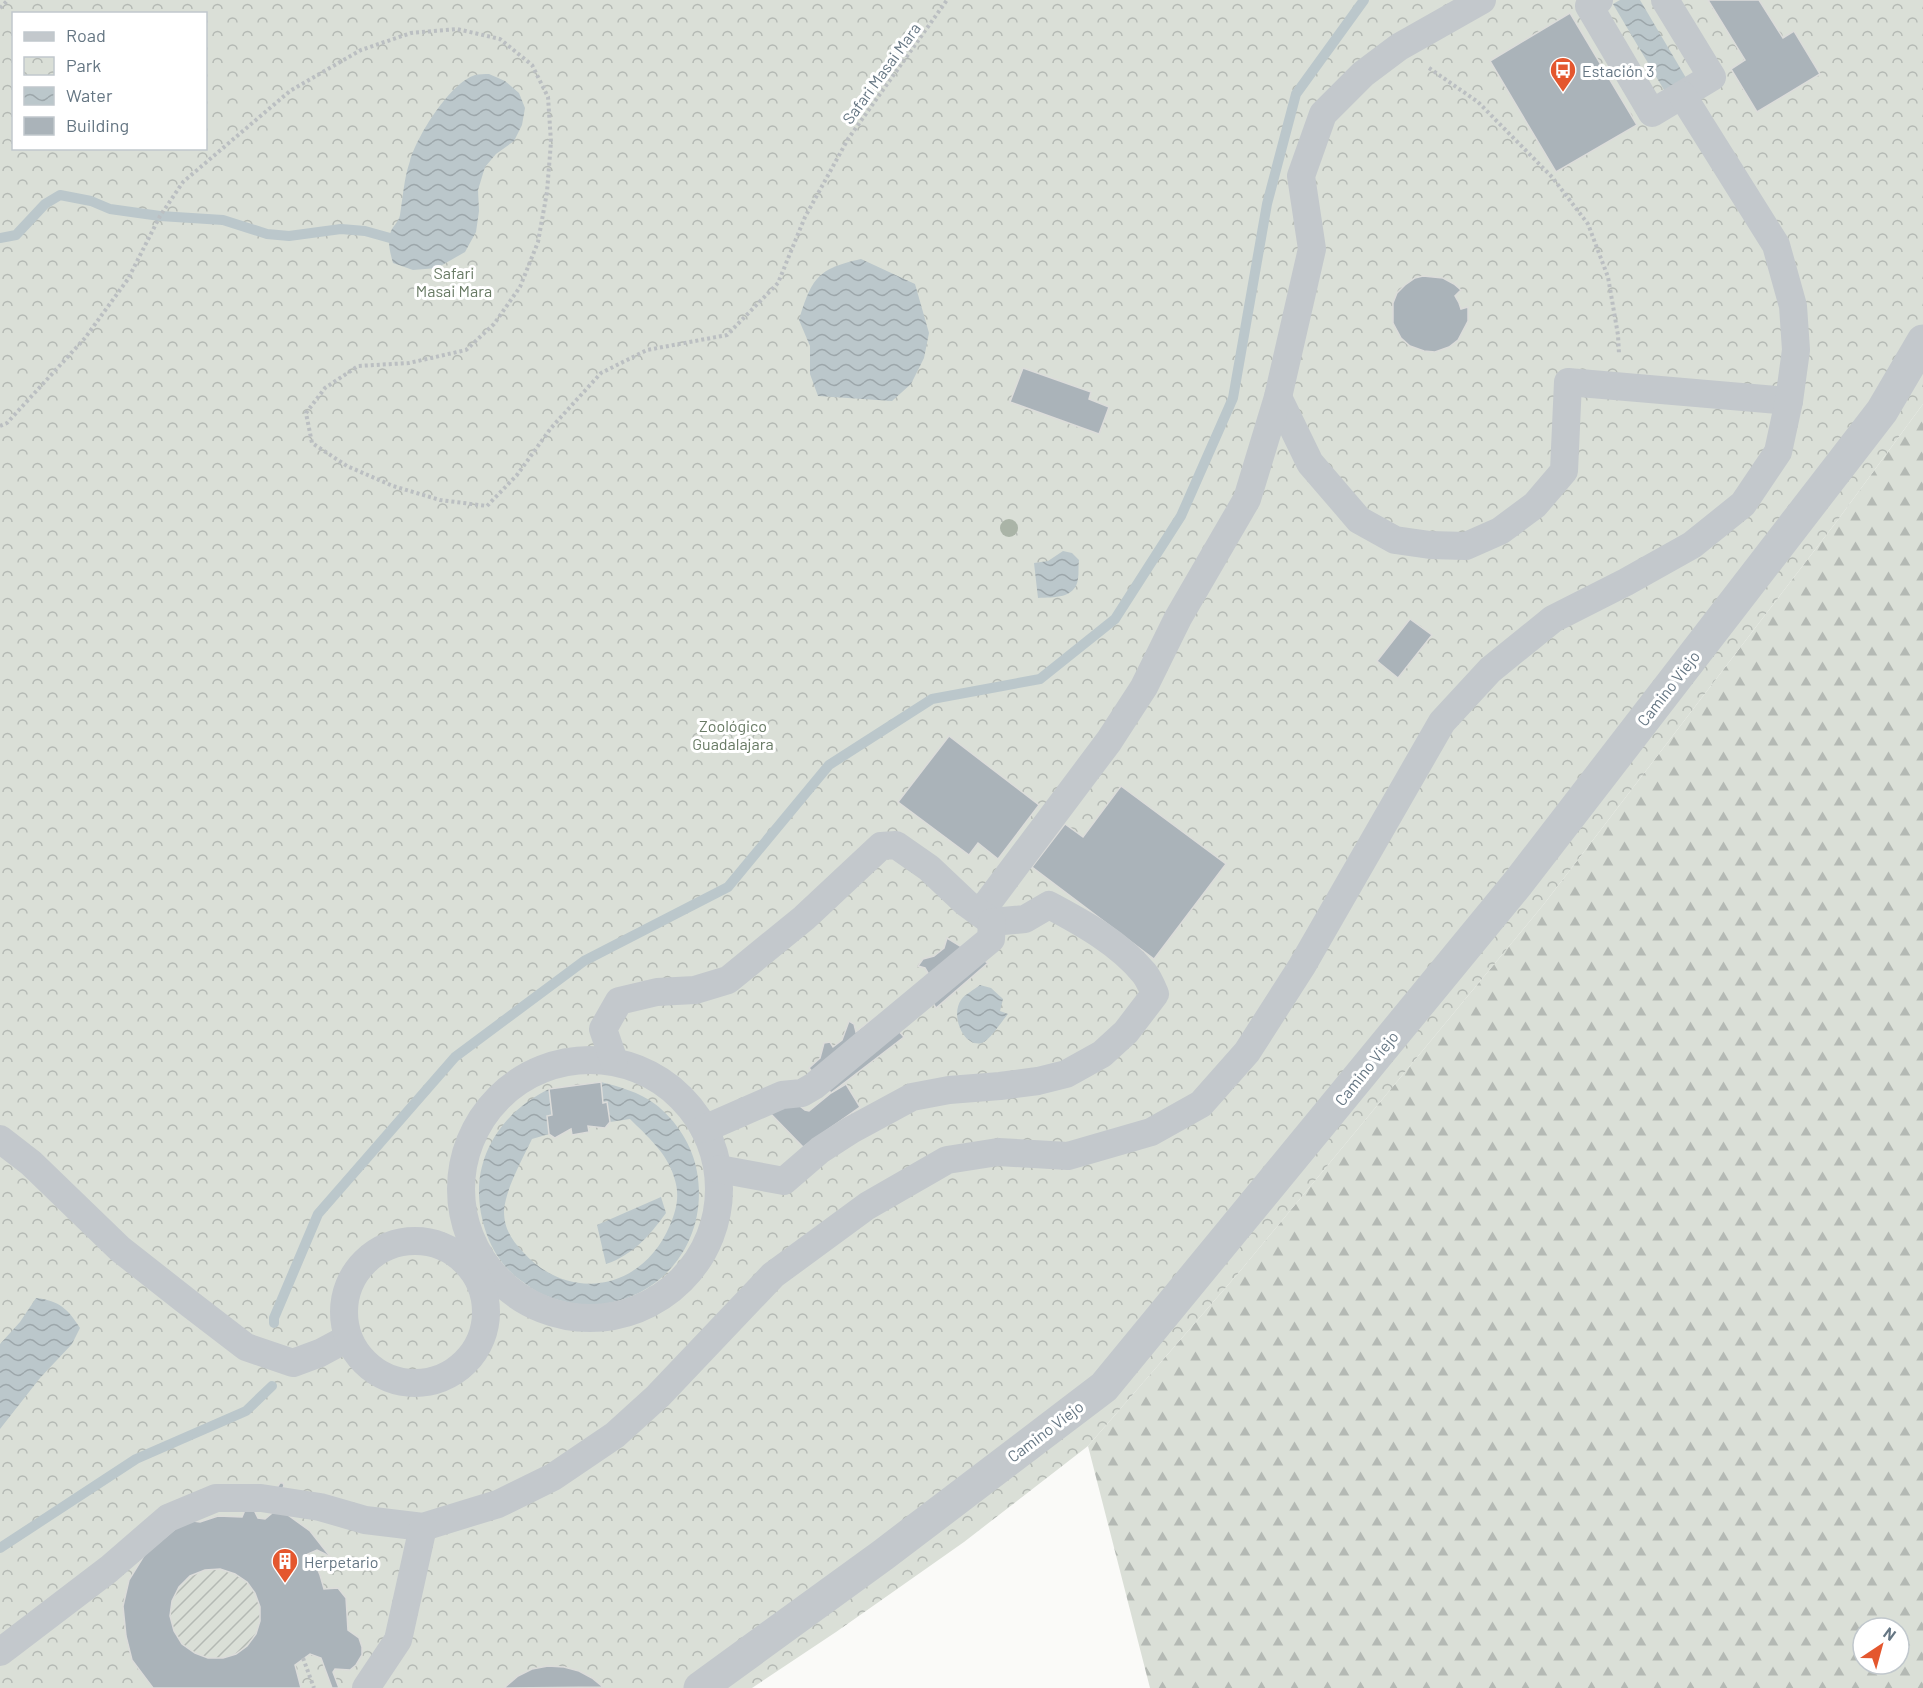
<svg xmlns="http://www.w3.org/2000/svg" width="1923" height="1688" font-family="Barlow,sans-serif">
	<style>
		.forest { fill: url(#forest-firs); fill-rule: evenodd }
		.park { fill: url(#park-crowns); fill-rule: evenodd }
		.garden { fill: url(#garden-furrows) }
		.water { fill: url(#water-waves) }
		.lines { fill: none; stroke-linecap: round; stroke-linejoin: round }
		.stream { stroke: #bbc7cb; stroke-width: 10 }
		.building { fill: #aab3b9; stroke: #dcdcda; stroke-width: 1.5; fill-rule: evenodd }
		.path { stroke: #bbbfc2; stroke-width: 4; stroke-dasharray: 3 3; stroke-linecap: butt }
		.pedestrian { stroke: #c3c8cc; stroke-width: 28 }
		.minor { stroke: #c3c8cc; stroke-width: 33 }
		.tree { fill: #aab4a7 }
		.labels { text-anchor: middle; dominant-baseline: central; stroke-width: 6; stroke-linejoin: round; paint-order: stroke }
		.poi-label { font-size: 16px; fill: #657683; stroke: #fff; text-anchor: start }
		.street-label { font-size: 16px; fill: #657683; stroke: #fff }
		.park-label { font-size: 16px; fill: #687a64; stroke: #fff }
	</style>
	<defs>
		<pattern id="forest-firs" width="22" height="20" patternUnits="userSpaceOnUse" patternTransform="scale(1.5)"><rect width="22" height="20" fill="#dadfd7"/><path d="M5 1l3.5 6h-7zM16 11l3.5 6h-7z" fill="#b4b9b4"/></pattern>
		<pattern id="park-crowns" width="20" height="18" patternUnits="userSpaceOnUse" patternTransform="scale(1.5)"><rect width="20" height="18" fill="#dadfd7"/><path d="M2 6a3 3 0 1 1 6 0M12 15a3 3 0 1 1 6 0" fill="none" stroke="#b4b9b4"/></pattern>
		<pattern id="garden-furrows" width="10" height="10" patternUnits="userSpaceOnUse" patternTransform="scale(1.5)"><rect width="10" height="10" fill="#dadfd7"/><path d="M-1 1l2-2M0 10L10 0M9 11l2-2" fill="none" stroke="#b4b9b4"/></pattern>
		<pattern id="water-waves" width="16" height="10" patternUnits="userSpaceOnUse" patternTransform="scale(1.5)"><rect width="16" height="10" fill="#bbc7cb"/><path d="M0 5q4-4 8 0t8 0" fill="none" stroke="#9ca6aa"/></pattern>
	</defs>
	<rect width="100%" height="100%" fill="#fafaf8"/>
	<path class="forest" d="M1923,404v1284h-773l-62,-242 153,-176 303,-366 293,-383zM1863,1628h36v36h-36z"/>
	<path class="park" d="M0,0h1923v404l-86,117 -293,383 -303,366 -153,176 -124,96 -128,90 -84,56h-752zM14,14h192v134h-192z"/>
	<circle class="garden" cx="215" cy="1614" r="45"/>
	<g class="water">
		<polygon points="1620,0 1640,0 1689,83 1667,95 1613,4"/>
		<path d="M489,74l16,7 14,12 6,15 -3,17 -8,16 -18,13 -11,13 -7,23 1,21 -3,21 -11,20 -28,16 -24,2 -20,-7c-3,-11 -6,-21 -2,-32 3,-6 8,-10 9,-16 3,-18 4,-37 10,-54 7,-25 40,-78 65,-86 4,-1 10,-1 14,-1z"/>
		<path d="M861,259l54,25 14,49 -5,25 -13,26 -19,17 -74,-5 -8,-22v-28l-11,-26c13,-42 18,-51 62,-61z"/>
		<path d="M1063,551l9,2 7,7c-1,6 0,13 -1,19 -3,20 -24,18 -40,19l-4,-35 14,-2z"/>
		<path d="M980,985l11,3 12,11 -3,12 8,3c-6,7 -18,26 -26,29 -18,5 -32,-27 -21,-43 4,-6 13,-10 19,-15z"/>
		<path d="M601,1082c19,5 38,10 54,22 21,16 38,42 42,68 16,90 -70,160 -155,122 -7,-3 -13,-8 -19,-12 -30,-20 -45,-59 -44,-95 2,-44 31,-79 70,-98l3,26 -3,19 -17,5c-9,19 -27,51 -28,72 0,18 8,29 19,41 47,52 120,38 147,-27 7,-16 10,-31 4,-48 -7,-24 -27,-41 -44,-58l-20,3 -3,-20 -4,1z"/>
		<path d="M661,1197l5,16c-16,22 -33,42 -60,51l-9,-39z"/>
		<path d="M36,1298c24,3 32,11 44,30l-8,16 -32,34 -40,51v-85l20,-22z"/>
	</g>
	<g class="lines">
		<g class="stream">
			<polyline points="0,238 16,235 45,204 60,195 91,201 110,209 160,216 223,220 267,234 289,236 341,229 365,231 390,238"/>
			<polyline points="274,1323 274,1318 318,1214 455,1057 584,961 728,887 829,765 932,699 1040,679 1115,619 1181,516 1233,398 1267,204 1296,94 1364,0"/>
			<polyline points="0,1548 136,1459 246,1411 272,1386"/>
		</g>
	</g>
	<g class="building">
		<polygon points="1708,0 1759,0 1783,38 1794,31 1820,74 1757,112 1731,69 1745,60"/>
		<polygon points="1570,13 1637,125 1556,172 1490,61"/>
		<polygon points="1423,276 1443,278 1454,284 1461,290 1455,296 1459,303 1461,309 1468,307 1468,321 1458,340 1449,347 1435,352 1424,351 1410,346 1401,338 1393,323 1393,303 1397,293 1405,285 1415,278"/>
		<polygon points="1023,368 1091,392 1089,399 1109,407 1099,434 1010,402"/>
		<polygon points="1410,619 1432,635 1398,678 1377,661"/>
		<polygon points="949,736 1039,805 998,859 978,843 969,855 898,802"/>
		<polygon points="1121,786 1226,864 1154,959 1032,867 1065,824 1083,837"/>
		<polygon points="947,938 988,963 936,1008 920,983 928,973 925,968 918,966 923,959 934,956 944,948"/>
		<polygon points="876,1017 897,1029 904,1037 831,1093 809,1068 820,1058 824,1043 830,1042 833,1047 842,1040 849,1021 854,1024 856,1032"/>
		<polygon points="601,1082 603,1103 607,1102 610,1122 605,1128 588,1126 589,1132 572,1135 571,1129 555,1138 549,1134 547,1116 552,1115 549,1089"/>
		<polygon points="846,1084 860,1107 803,1147 769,1112 791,1099 805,1110 809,1111 831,1093"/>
		<path d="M280,1483h3l1,3 -3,5 7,24 22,16 22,28 -7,-5 -8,-4 -9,4 5,5 7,16 4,14 14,-1 8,10 2,32 11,8 3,9v8l-6,10 -6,5 -15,-1 -2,3 6,16h-7l-11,-30 -11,-4 -15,11 6,23h-148l-21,-28 -6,-24 -3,-30 6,-26 16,-26 41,-34 14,2 18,-6 24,1 3,-7h9l4,8 7,1 7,-6 4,-23zM220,1569l15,5 12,8 8,11 5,14v14l-4,13 -9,12 -11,8 -13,4h-15l-13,-5 -13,-9 -8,-13 -4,-15 2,-15 7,-14 11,-11 15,-6z"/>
		<polygon points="548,1666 564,1667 579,1671 592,1678 603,1687 504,1688 518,1676 532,1669"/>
	</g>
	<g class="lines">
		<g class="path">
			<polyline points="0,8 8,0"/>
			<polyline points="1429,68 1478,102 1552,177 1588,224 1608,277 1618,335 1619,354"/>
			<polyline points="0,426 7,423 85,338 128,279 160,216 183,182 290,91 361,50 411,33 457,29 500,39 532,65 548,97 551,142 547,192 538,242 520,287 494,324 466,350 409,363 358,366 325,388 306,413 312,443 347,466 393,486 440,500 487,506 517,475 551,428 601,373 647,350 727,335 778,283 805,217 848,139 947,0"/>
			<polyline points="303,1658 314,1688"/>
		</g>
		<g class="pedestrian">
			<polyline points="1599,0 1589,6 1652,113 1712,77 1665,0"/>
			<polyline points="1278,397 1310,463 1359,520 1395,540 1430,545 1466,546 1500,531 1535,505 1564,471 1568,382 1789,401"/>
			<polyline points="980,913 1109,741 1144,687 1178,618 1247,499 1278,397 1312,249 1301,176 1323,114 1363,74 1399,47 1482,0"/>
			<circle cx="590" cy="1189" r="129"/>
			<path d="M614,1061l-11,-32 16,-28 38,-9 38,-2 33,-10 76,-62 77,-72 15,-1 33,23 37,35 26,19 33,-3 24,-14c34,18 70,38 95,68 5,6 8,14 11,21l-29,38 -24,22 -36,20 -28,7 -38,5 -51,4 -37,7 -61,33 -31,20 -36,31 -65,-12"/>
			<polyline points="704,1129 782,1095 802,1093 814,1086 991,939 992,922"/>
			<polyline points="0,1139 31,1163 120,1249 190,1304 246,1347 293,1363 320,1353 348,1338"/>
			<circle cx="415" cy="1312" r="71"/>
			<polyline points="0,1652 109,1569 168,1518 216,1498 261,1498 320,1507 365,1520 423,1527 498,1504 553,1477 615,1435 658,1396 773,1275 867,1206 947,1160 998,1152 1068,1156 1151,1132 1201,1104 1247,1052 1302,966 1442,722 1490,670 1553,619 1626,582 1692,545 1743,504 1778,452 1789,401 1796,350 1793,306 1776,245 1682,95"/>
			<polyline points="366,1688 398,1640 423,1527"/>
		</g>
		<polyline class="minor" points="700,1688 883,1555 1104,1387 1518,883 1882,411 1923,341"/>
	</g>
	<circle class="tree" cx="1009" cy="528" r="9"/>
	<defs>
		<g id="bus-pin" transform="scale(1.35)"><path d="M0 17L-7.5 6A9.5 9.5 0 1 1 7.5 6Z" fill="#e4572e" stroke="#fff"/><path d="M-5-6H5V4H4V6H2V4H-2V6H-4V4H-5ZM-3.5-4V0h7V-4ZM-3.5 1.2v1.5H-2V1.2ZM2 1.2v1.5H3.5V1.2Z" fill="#fff"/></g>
		<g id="building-pin" transform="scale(1.35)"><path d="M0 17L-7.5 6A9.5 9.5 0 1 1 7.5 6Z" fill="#e4572e" stroke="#fff"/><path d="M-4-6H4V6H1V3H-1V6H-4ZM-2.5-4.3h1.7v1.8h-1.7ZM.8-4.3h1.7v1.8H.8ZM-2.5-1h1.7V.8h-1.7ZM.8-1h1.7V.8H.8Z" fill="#fff"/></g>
	</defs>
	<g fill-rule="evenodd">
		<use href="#bus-pin" x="1563" y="70"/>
		<use href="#building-pin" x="285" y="1561"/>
	</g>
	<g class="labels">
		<g class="poi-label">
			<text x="1582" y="70">Estación 3</text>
			<text x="304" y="1561">Herpetario</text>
		</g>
		<g class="street-label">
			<text transform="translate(881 73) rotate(-54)">Safari Masai Mara</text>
			<text transform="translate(1668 688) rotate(-52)">Camino Viejo</text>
			<text transform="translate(1366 1068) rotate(-51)">Camino Viejo</text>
			<text transform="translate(1045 1431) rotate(-37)">Camino Viejo</text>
		</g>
		<g class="park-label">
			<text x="454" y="272">Safari<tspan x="454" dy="18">Masai Mara</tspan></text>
			<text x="733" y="725">Zoológico<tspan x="733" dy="18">Guadalajara</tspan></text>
		</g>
	</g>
	<rect x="12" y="12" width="195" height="138" fill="#ffffff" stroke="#c1c8cd" stroke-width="1.5"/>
	<rect x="24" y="32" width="30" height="9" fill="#c3c8cc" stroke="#c1c8cd" stroke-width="1.5"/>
	<text x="66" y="42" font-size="18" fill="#657683">Road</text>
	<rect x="24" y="57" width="30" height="18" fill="url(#park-crowns)" stroke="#c1c8cd" stroke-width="1.5"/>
	<text x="66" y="72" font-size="18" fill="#657683">Park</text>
	<rect x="24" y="87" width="30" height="18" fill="url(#water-waves)" stroke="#c1c8cd" stroke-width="1.5"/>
	<text x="66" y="102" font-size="18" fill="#657683">Water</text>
	<rect x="24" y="117" width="30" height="18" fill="#aab3b9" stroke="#c1c8cd" stroke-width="1.5"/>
	<text x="66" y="132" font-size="18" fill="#657683">Building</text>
	<g transform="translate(1881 1646) rotate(36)"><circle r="28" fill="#ffffff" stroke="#c1c8cd" stroke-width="1.5"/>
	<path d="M0-4.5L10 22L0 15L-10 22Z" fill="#e4572e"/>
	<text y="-9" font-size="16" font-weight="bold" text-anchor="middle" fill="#657683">N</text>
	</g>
</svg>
